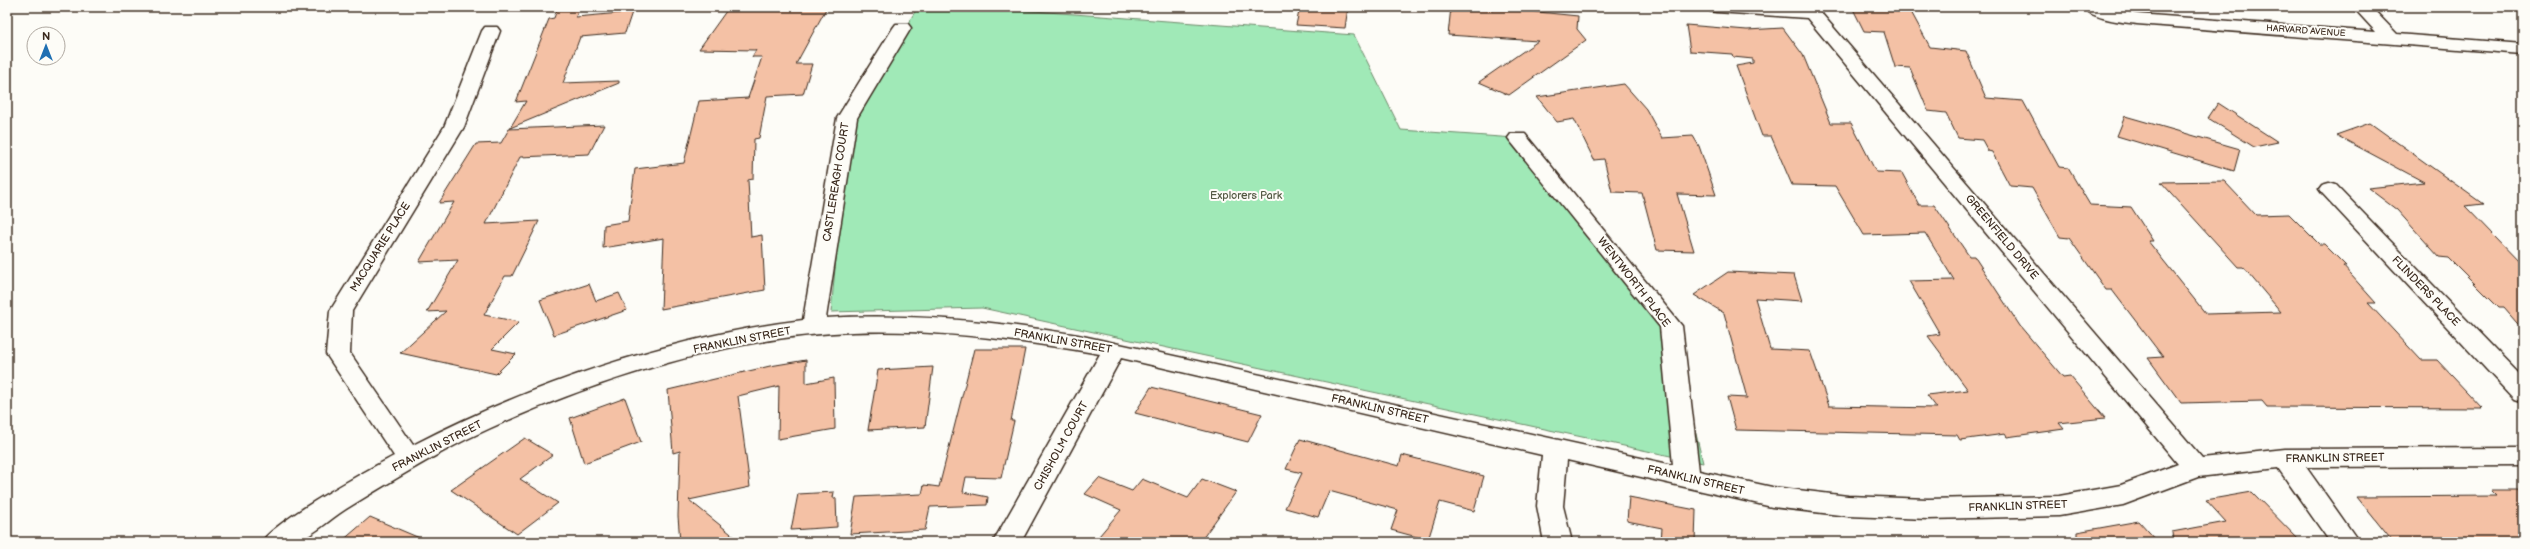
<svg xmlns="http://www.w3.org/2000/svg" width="2530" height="549" font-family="'Balsamiq Sans',sans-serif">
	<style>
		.green { fill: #a0e9b7; stroke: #6e8a6a }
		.building { fill: #f4c1a5; stroke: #3b2a1e }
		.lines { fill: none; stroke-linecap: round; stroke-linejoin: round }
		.minor-casing { stroke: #3b2a1e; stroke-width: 3 }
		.minor { fill: #fdfcf7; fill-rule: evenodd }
		.labels { text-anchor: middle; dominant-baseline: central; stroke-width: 4; stroke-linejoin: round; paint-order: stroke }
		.far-street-label { font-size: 9px; fill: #3b2a1e; stroke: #fdfcf7 }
		.street-label { font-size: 11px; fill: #3b2a1e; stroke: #fdfcf7 }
		.park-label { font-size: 11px; fill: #545a44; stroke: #fdfcf7 }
	</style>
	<rect width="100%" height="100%" fill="#fdfcf7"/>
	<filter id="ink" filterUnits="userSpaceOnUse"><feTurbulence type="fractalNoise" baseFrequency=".025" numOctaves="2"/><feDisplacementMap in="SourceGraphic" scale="8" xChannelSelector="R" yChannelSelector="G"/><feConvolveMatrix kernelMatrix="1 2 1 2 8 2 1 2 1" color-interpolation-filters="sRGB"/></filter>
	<g filter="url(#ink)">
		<polygon class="green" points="918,7 980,7 1354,35 1401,130 1515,138 1670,326 1703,463 982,308 831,312 849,117"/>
		<g class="building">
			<polygon points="558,7 579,7 576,17 632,12 625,33 580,37 563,83 619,81 619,83 510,128 526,101 516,102 549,19 554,18"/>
			<polygon points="729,7 827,7 796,64 812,64 803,94 767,96 759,138 754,139 753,179 748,180 751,237 762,235 765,290 661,309 664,238 603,248 604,225 628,221 635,169 684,163 699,101 748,98 762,57 752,57 756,50 699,49"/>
			<polygon points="1300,7 1348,7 1345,28 1296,25"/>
			<polygon points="1451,7 1528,11 1578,16 1577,29 1586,40 1509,95 1479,82 1538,41 1448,35"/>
			<polygon points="1852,7 1909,8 1930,47 1966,51 1986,98 2023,101 2059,167 2068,168 2090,205 2131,207 2153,241 2148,241 2206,314 2281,312 2243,267 2238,267 2161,182 2224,181 2256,215 2289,214 2319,244 2324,244 2346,266 2343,266 2376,303 2368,303 2421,360 2437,360 2482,408 2267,407 2262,401 2181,403 2148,358 2163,357 2112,290 2106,290 2069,238 2060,237 2032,188 2010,186 1992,152 1988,151 1982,140 1958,138 1946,113 1928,111 1910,68 1895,67 1884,32 1864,31"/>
			<polygon points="1686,25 1747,30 1783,28 1803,55 1831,123 1851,123 1876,172 1902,173 1919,205 1934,205 1969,256 1974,256 2020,326 2063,377 2070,376 2105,418 2059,423 2064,429 2007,437 2005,434 1960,440 1957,435 1736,430 1727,397 1747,398 1724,313 1694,295 1728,272 1794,275 1802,301 1755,298 1770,349 1810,351 1829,406 1937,408 1927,395 1968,390 1928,336 1940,334 1909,281 1954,280 1925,233 1864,235 1835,186 1792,185 1771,136 1762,136 1736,66 1753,63 1753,59 1733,57 1732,54 1690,51"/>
			<polygon points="1624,84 1646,109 1662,138 1693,136 1699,146 1716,195 1677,194 1694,251 1657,250 1642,193 1612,192 1604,159 1594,160 1574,119 1557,122 1537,97"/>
			<polygon points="2218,103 2278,142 2254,147 2208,118"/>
			<polygon points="2125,116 2240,149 2234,171 2117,136"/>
			<polygon points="2370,123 2483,204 2465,206 2523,266 2523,330 2504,308 2499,308 2449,258 2439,257 2397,210 2368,188 2424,182 2336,135"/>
			<polygon points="604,125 589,154 520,157 486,224 539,221 512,276 505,276 484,315 519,322 492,349 516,354 496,374 400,353 446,311 427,312 458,260 419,262 454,202 439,203 476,144 501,143 509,129"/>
			<polygon points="589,284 596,301 619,293 627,310 554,335 540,300"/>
			<polygon points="974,349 1025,349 1011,421 1014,421 1001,478 966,477 963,492 988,497 987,505 930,507 925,530 850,534 856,497 922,494 924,485 939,487"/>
			<polygon points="806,360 806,383 834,378 835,429 778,439 779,386 738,396 750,487 689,500 741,542 680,542 678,516 680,451 673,453 668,390 770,366"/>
			<polygon points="933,367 925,427 868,430 878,370"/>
			<polygon points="1151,387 1262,414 1248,442 1135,413"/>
			<polygon points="625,398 641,442 584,463 570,418"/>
			<polygon points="525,438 553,455 520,479 558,503 517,534 451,490"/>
			<polygon points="1300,439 1399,466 1402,455 1484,476 1474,511 1440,502 1428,540 1391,530 1398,510 1329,491 1318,517 1285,508 1302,473 1286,469"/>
			<polygon points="1099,478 1132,491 1142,479 1188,498 1202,479 1236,492 1200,542 1094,542 1121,510 1085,494"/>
			<polygon points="2490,490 2523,490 2523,542 2393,542 2357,497 2496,496"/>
			<polygon points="834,492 833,498 836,498 837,527 791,530 798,494"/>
			<polygon points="2252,492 2301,542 2173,542 2172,532 2226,522 2206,500"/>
			<polygon points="1629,497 1696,510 1695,542 1661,542 1662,528 1627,521"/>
			<polygon points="370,517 429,542 341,542"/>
			<polygon points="2139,521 2158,542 2077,542 2077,532"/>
		</g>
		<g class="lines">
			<g class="minor-casing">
				<g id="minor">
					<path d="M1708,7h108l386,451 83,-9 238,-1v18l-217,1 53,75h-29l-52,-74 -80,9 -75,28 -64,11 -131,3 -80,-3 -76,-9 -205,-47 -4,46 9,36h-28l-7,-36 5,-51 -421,-97 -100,184h-28l107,-188c-82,-14 -164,-25 -247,-22 -127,4 -274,53 -388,108 -41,21 -80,45 -119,69 -16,10 -31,25 -48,32 -9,4 -26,1 -36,1 11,-20 107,-73 132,-86l-68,-102 4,-43 114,-184 38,-96 3,-4h12l3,4 -36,96 -112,184 -2,42 63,92c116,-60 259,-109 390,-125l34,-202 56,-90 3,-4h12l3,4 -54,90 -31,200c85,-5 168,3 252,17l595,130 -13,-138 -149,-185 -3,-4 3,-4h14l157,192 17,145 73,16 76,9 80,3 131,-3 62,-11 57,-21 -371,-446 -91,-6 -6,-1z"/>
					<path d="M2083,7h24l30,7 239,18 -23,-25h18l26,27 126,10v10l-386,-30c-14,-2 -46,-5 -54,-17z"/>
					<polygon points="2329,183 2336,185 2523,378 2523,402 2514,399 2322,193 2319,189 2322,185"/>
				</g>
			</g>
			<use href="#minor" class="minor"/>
		</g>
	</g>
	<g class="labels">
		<g class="far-street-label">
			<text transform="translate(2306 31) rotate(4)">HARVARD AVENUE</text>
		</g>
		<g class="street-label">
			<text transform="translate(836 182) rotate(-81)">CASTLEREAGH COURT</text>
			<text transform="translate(2002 237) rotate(50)">GREENFIELD DRIVE</text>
			<text transform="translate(380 247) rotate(-58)">MACQUARIE PLACE</text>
			<text transform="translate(1634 282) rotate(52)">WENTWORTH PLACE</text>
			<text transform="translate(2426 291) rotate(46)">FLINDERS PLACE</text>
			<text transform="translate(742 340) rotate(-11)">FRANKLIN STREET</text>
			<text transform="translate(1063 341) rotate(10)">FRANKLIN STREET</text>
			<text transform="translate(1380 409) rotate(13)">FRANKLIN STREET</text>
			<text transform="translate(437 446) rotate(-27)">FRANKLIN STREET</text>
			<text transform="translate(1061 446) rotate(-61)">CHISHOLM COURT</text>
			<text transform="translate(2335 458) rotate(-1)">FRANKLIN STREET</text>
			<text transform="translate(1696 480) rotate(13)">FRANKLIN STREET</text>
			<text transform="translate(2018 506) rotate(-2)">FRANKLIN STREET</text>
		</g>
		<g class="park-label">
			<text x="1246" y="195">Explorers Park</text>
		</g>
	</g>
	<rect width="2530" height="549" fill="none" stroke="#fdfcf7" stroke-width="24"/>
	<rect x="12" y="12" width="2506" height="525" fill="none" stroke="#3b2a1e" stroke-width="1.5" filter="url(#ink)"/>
	<g transform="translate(46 46)"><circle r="19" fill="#fdfcf7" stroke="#afa8a0"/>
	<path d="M0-3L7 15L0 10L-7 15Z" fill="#1f6fb2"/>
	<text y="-6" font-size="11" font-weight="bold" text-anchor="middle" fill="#3b2a1e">N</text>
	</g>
</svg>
